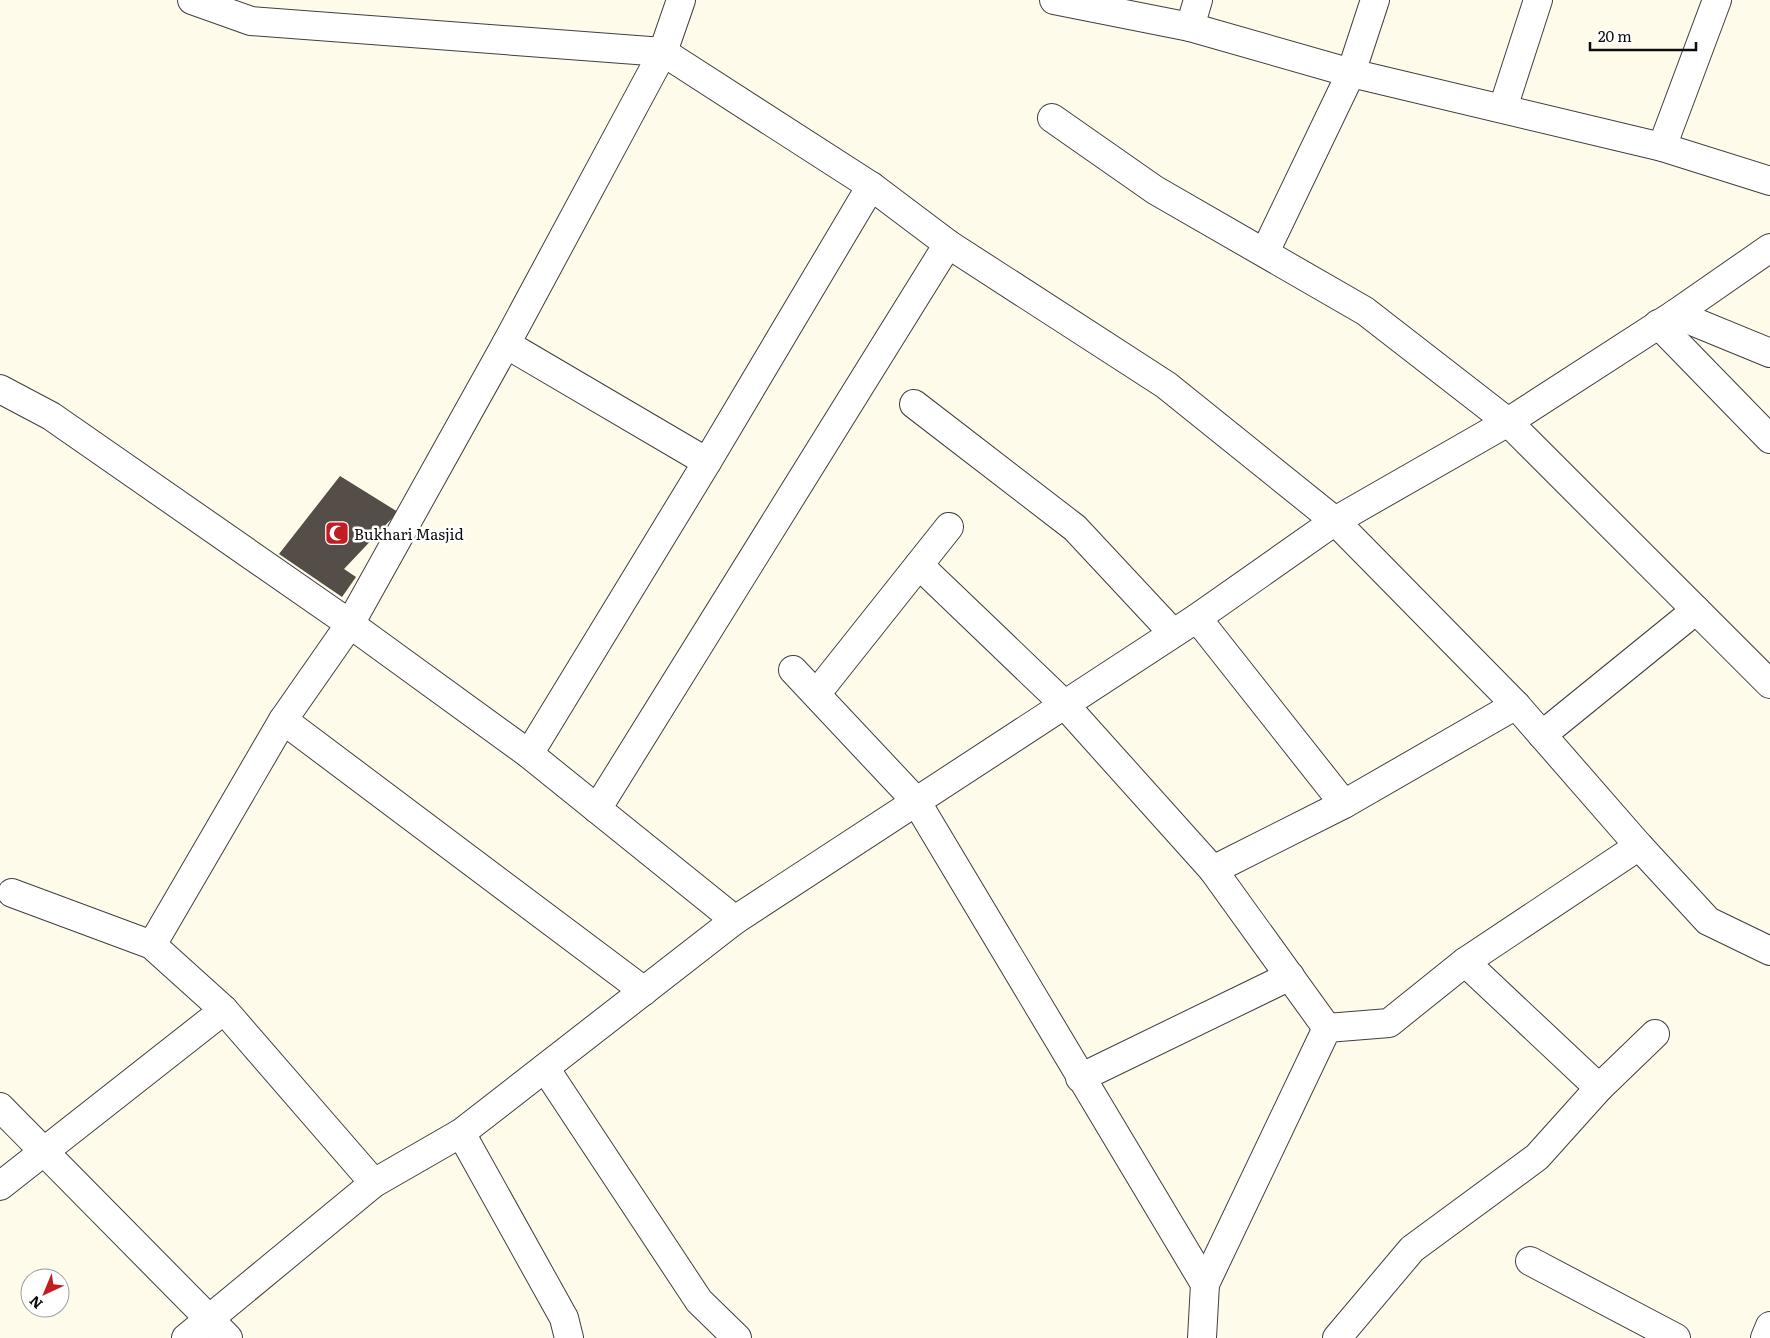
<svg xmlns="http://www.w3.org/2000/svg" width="1770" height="1338" font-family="Literata,serif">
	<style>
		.building { fill: #554d48 }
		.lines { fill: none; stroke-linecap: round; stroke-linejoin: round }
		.minor-casing { stroke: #3f3f3f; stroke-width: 30 }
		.minor { stroke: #fff; stroke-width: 28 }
		.labels { text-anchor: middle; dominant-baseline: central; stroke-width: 5; stroke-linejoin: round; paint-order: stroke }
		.poi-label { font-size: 15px; fill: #0c0c0c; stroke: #fff; text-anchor: start }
	</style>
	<rect width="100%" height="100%" fill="#fffbeb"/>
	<polygon class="building" points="340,476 398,512 344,569 356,577 342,597 279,554"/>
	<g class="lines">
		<g class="minor-casing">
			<g id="minor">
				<polyline points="192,0 251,21 663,52 871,186 948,244 1166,385 1335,521 1516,705 1639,846 1708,921 1770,951"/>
				<polyline points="1054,0 1190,27 1351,73 1662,147 1770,181"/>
				<polyline points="1190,27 1198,0"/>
				<polyline points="1503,108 1538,0"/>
				<polyline points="1052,118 1155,190 1365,311 1508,422 1770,684"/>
				<polyline points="1662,147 1717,0"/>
				<polyline points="1265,252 1351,73 1375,0"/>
				<polyline points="1675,314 1770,353"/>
				<polyline points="1658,324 1770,439"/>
				<polyline points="506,344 707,462"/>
				<polyline points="0,389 51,416 350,624 529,754 735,920 1197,618 1335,521 1508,422 1675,314 1770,248"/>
				<polyline points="914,404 1075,528 1173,633"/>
				<polyline points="919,565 1064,704 1213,870 1327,1028"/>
				<polyline points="1197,618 1344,804"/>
				<polyline points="793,670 916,801 1205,1284 1202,1338"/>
				<polyline points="817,693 949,527"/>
				<polyline points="283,720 644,991"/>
				<polyline points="1542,735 1696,610"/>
				<polyline points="529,754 707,462 871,186"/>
				<polyline points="597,809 948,244"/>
				<polyline points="1213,870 1344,804 1516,705"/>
				<polyline points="12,893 152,945 224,1010 374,1183"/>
				<polyline points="152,945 283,720 350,624 506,344 663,52 681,0"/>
				<polyline points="1465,962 1599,1088"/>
				<polyline points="545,1068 699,1301 737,1338"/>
				<polyline points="1080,1078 1290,976"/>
				<polyline points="0,1107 228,1338"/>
				<polyline points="461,1133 564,1318 569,1338"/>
				<polyline points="0,1186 224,1010"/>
				<polyline points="1530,1261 1676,1338"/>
				<polyline points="1205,1284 1327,1028 1389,1023 1465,962 1639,846"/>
				<polyline points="186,1338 374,1183 461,1133 735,920"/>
				<polyline points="1337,1338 1412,1249 1537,1157 1599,1088 1655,1034"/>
				<polyline points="1765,1338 1770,1326"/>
			</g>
		</g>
		<use href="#minor" class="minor"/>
	</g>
	<defs>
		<g id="mosque-square" transform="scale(1.25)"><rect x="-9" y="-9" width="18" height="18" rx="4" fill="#c31d24" stroke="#fff"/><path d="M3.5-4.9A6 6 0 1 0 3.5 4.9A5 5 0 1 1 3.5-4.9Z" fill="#fff"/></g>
	</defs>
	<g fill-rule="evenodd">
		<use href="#mosque-square" x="337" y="533"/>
	</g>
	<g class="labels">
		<g class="poi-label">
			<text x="354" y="533">Bukhari Masjid</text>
		</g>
	</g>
	<g transform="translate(45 1293) rotate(224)"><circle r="24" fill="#ffffff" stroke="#9e9e9e"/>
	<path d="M0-4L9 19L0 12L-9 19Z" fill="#c31d24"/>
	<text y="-8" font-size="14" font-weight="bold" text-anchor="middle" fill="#0c0c0c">N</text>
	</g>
	<path d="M1590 42v8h106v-8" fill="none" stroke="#0c0c0c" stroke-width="2.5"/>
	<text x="1598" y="42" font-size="15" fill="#0c0c0c" stroke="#ffffff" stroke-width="4" paint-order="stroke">20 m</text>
</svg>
